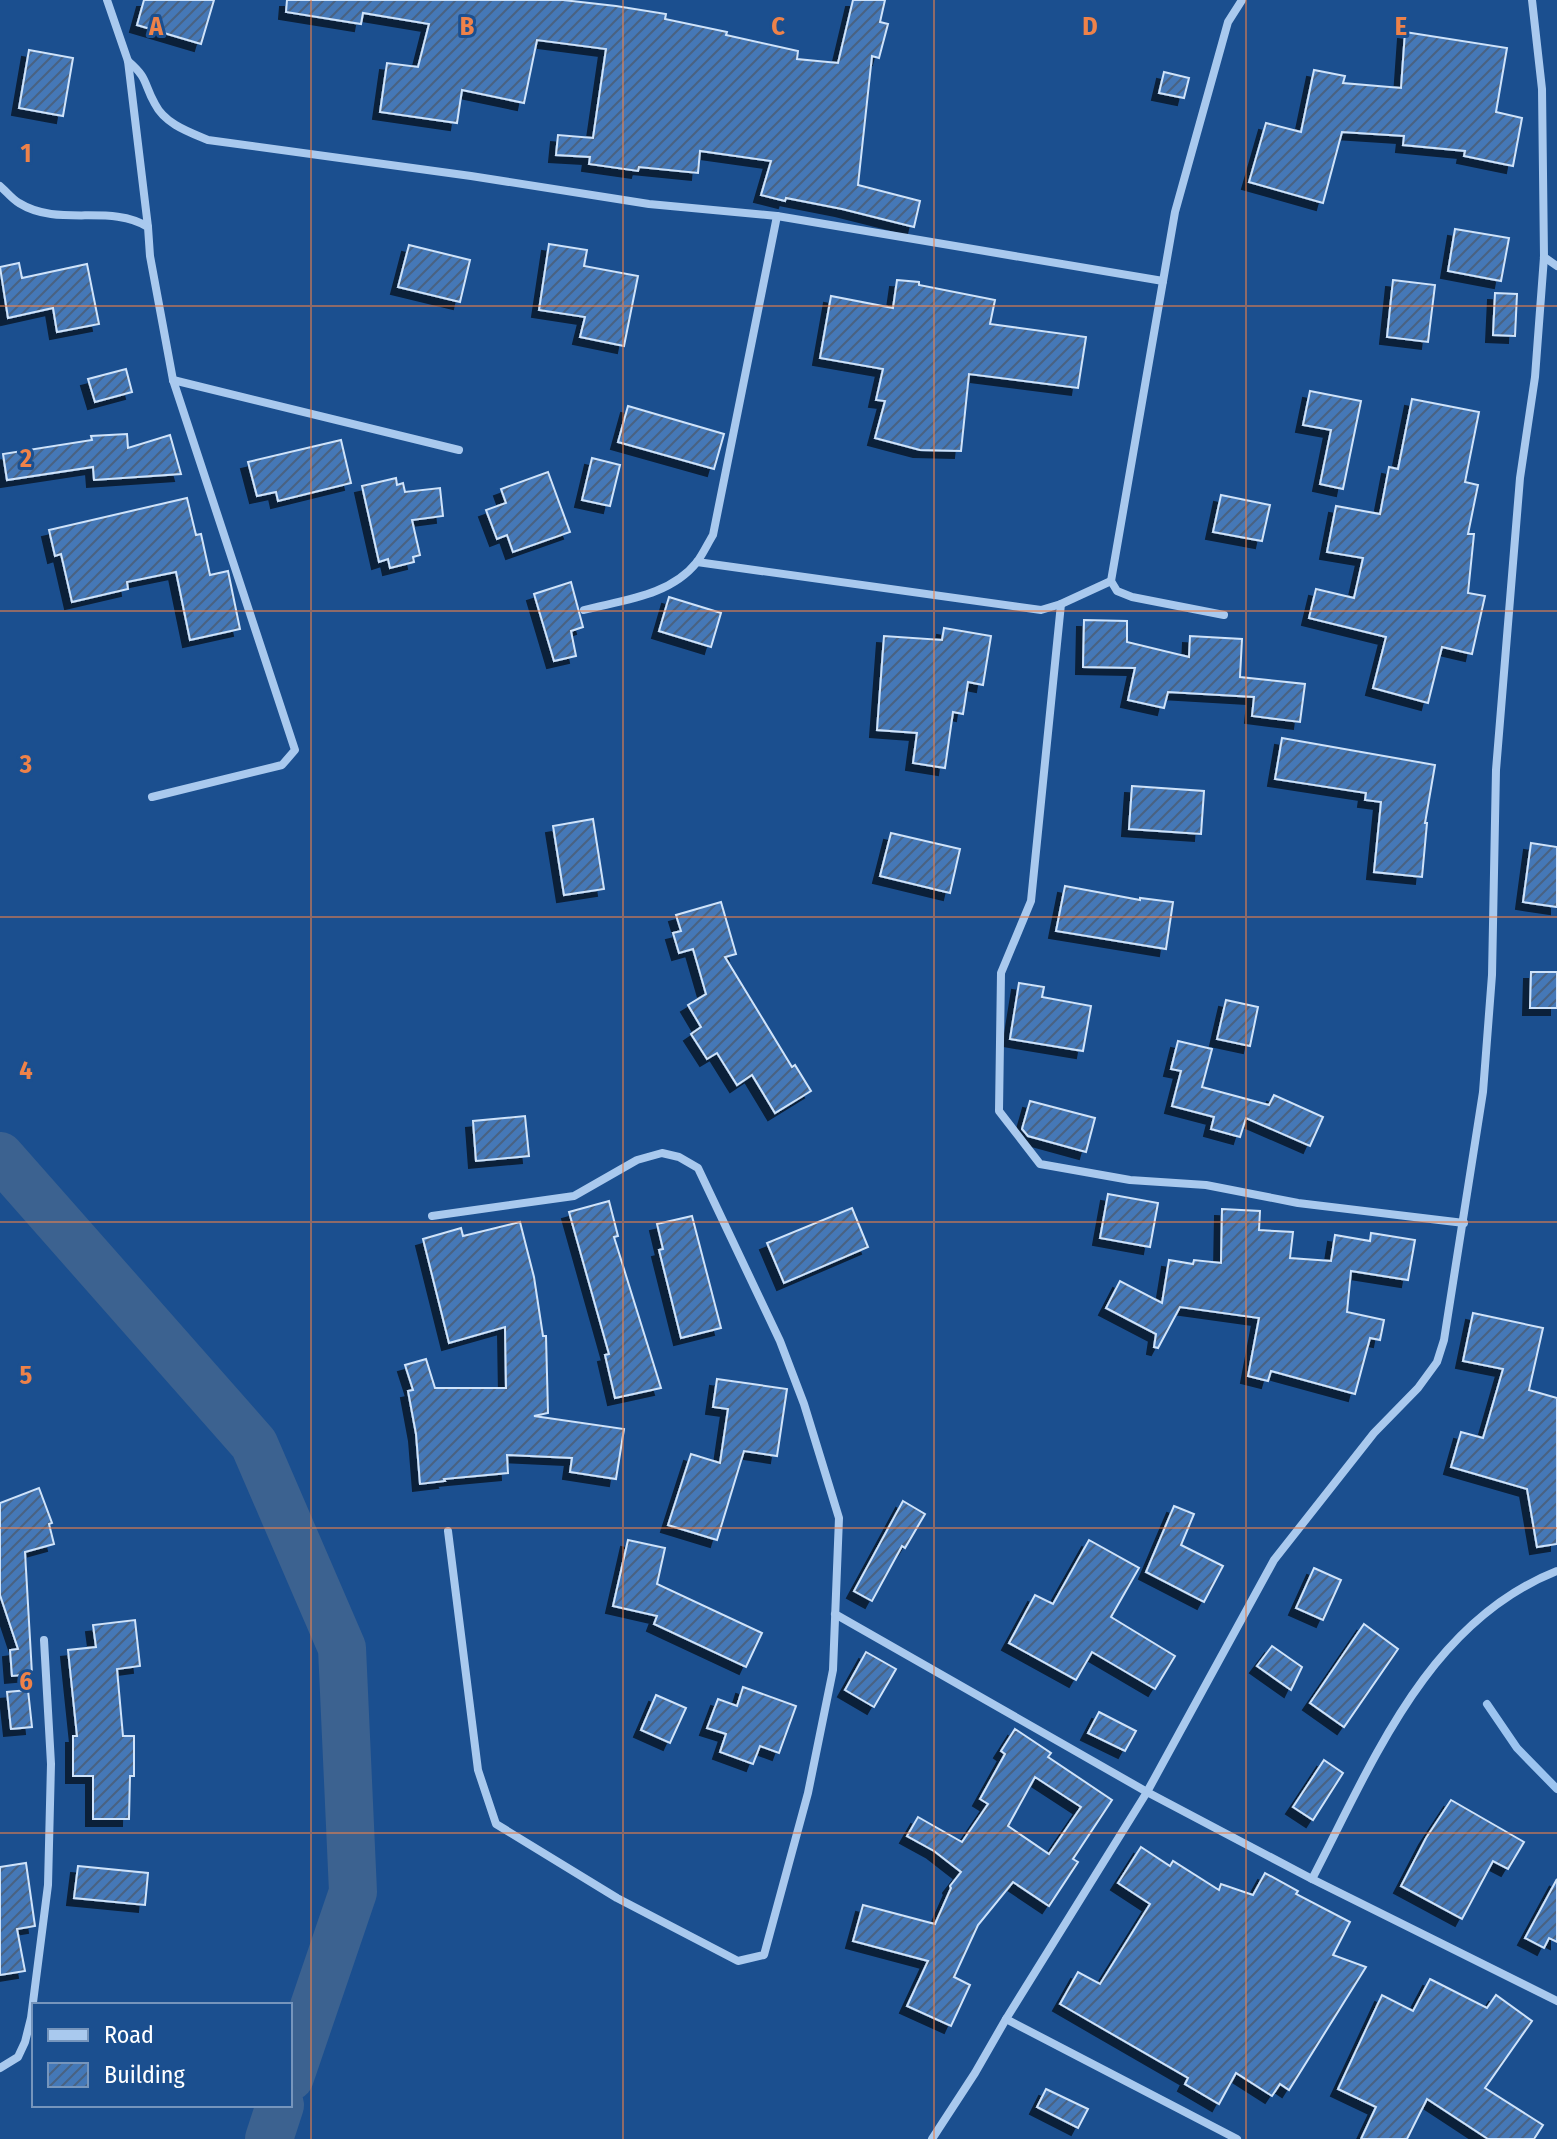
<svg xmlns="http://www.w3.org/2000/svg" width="1557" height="2139" font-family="'Fira Sans Condensed',sans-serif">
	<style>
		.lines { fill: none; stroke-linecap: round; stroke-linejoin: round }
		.stream { stroke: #9cc4f0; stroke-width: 8 }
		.river { stroke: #3c6290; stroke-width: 48 }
		.building { fill: url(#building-hatch); stroke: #cfe3fa; stroke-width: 2; fill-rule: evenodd; filter: url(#shadow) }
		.minor { stroke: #a9c9ee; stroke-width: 8 }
		.grid { fill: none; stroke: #ee8249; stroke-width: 2; stroke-opacity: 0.55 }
		.grid-label { font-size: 26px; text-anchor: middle; font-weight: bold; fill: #ee8249; stroke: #1b4f8f; stroke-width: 6; stroke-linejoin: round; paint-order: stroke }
	</style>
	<defs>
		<pattern id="building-hatch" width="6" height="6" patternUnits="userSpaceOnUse" patternTransform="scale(2)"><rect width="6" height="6" fill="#4478b7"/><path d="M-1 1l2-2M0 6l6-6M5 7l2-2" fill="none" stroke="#486282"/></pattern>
		<filter id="shadow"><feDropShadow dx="-7" dy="7" stdDeviation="0" flood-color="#0009"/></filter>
	</defs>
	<rect width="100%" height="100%" fill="#1b4f8f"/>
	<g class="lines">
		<polyline class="stream" points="1487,1704 1517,1748 1557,1789"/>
		<g class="river">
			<polyline points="0,1156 254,1444 342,1648 353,1892 290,2077"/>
			<polyline points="269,2139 280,2105"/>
		</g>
	</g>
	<g class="building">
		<polygon points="144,0 214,0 201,44 137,25"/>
		<polygon points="287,0 563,0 616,6 666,14 665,19 727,32 726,35 798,51 797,59 838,63 853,0 885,0 880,22 888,24 879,58 872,56 858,185 920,201 914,227 842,209 786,198 785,201 761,195 771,161 700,151 698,173 639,167 638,171 589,164 590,157 556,155 558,135 593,138 606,49 537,40 524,103 462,90 457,123 380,112 387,63 418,67 429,24 363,13 361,24 286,12"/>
		<polygon points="1405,32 1507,48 1496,112 1522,118 1513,166 1464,156 1465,151 1403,145 1404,136 1342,132 1323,203 1249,182 1266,123 1301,132 1314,70 1345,76 1343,83 1401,88"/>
		<polygon points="29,50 73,58 63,116 19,108"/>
		<polygon points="1164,72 1189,78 1184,98 1159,93"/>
		<polygon points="1455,229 1509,238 1501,281 1448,271"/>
		<polygon points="549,244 587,250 584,266 638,276 624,346 580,337 585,317 539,310"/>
		<polygon points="409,245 470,260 460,302 398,287"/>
		<polygon points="19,263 22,278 87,264 99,324 57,332 53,308 8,318 0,267"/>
		<polygon points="897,280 919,282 919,285 995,300 990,324 1086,337 1078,388 969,374 961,451 920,450 875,438 885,401 876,400 883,369 820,358 831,296 893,308"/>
		<polygon points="1393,280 1435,285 1428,342 1387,337"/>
		<polygon points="1495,293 1517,294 1515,336 1493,335"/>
		<polygon points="126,369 132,392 95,402 88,379"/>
		<polygon points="1310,391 1361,401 1343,489 1320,484 1331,430 1303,425"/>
		<polygon points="1412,399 1479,412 1465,482 1478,485 1468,534 1474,534 1468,593 1485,596 1472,654 1442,647 1428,703 1373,688 1386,637 1309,618 1316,589 1354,598 1363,558 1327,552 1336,506 1380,514 1389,467 1398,469"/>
		<polygon points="628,406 724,434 714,469 618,442"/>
		<polygon points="127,434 128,448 170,435 181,474 94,480 93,467 7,480 3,454 92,440 91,436"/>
		<polygon points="341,440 351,483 278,501 276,492 257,496 248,462"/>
		<polygon points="592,458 620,465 610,506 582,500"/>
		<polygon points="548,472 570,532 513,552 507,535 497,539 486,510 506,503 501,489"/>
		<polygon points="396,478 397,485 403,483 405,492 440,488 443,516 412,520 420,555 413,557 414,562 390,568 388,559 379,562 362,486"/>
		<polygon points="1221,495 1270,505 1262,541 1213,532"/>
		<polygon points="187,498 196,535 201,534 210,575 228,571 240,629 190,640 176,572 127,582 128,589 72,602 61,554 55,556 49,530"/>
		<polygon points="571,582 583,627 571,631 576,656 554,661 534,594"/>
		<polygon points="669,597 721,613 711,647 659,631"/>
		<polygon points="1084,620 1127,621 1127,642 1189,657 1190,636 1242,639 1240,677 1305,684 1300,722 1252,716 1254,697 1168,692 1164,708 1128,700 1135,668 1083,667"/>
		<polygon points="944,628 991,636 983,685 968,682 963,714 953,712 945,768 913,763 917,733 877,730 884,636 942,640"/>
		<polygon points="1282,738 1435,765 1425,823 1427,823 1422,877 1374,872 1381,802 1365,800 1366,793 1275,779"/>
		<polygon points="1132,786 1204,791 1201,834 1129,829"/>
		<polygon points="593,819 604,889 564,895 553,826"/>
		<polygon points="891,833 960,849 950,893 880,876"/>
		<polygon points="1531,843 1557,847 1557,907 1523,902"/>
		<polygon points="1065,886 1140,900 1140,898 1173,902 1166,949 1056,931"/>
		<polygon points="721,902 736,954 725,957 792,1067 795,1065 811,1091 775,1113 752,1075 737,1085 717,1053 707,1059 691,1034 701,1027 688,1005 706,994 693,949 679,953 673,933 681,931 676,915"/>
		<polygon points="1531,972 1557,972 1557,1008 1530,1008"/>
		<polygon points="1019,983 1044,987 1042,997 1091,1006 1083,1051 1010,1039"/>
		<polygon points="1226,1000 1258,1007 1250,1046 1217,1039"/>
		<polygon points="1178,1041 1212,1049 1202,1087 1269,1105 1274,1095 1323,1117 1310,1146 1246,1118 1240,1137 1211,1129 1214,1117 1172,1106 1181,1071 1171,1069"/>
		<polygon points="1030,1101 1095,1118 1086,1152 1028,1136 1022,1129"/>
		<polygon points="525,1116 529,1156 476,1161 473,1121"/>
		<polygon points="1108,1194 1158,1203 1150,1247 1100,1238"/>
		<polygon points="609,1201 618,1236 614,1237 661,1388 615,1398 605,1355 609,1354 569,1212"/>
		<polygon points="852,1208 868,1247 784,1283 767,1243"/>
		<polygon points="1222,1209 1260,1211 1259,1230 1293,1232 1290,1258 1331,1261 1335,1235 1370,1241 1371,1233 1415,1240 1408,1280 1351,1271 1347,1312 1384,1320 1380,1340 1370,1338 1355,1394 1271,1371 1268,1381 1248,1376 1259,1318 1180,1307 1158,1348 1154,1347 1156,1334 1106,1308 1120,1281 1162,1303 1169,1260 1193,1264 1194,1260 1221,1263"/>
		<polygon points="692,1216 721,1328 681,1338 659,1250 663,1249 657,1224"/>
		<polygon points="520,1222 534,1277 543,1336 546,1336 548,1413 534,1416 624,1429 616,1479 570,1472 572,1458 507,1455 508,1473 444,1479 445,1481 420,1484 416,1434 408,1391 413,1390 405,1365 426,1359 435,1388 506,1388 505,1327 449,1343 423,1239 461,1228 463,1236"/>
		<polygon points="1473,1313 1543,1328 1529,1390 1557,1398 1557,1544 1537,1547 1527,1489 1451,1467 1461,1432 1483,1438 1503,1369 1463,1361"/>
		<polygon points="717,1379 787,1389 777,1456 744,1451 717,1540 668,1525 691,1454 720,1463 728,1409 713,1407"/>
		<polygon points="39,1488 52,1523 49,1524 54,1544 25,1552 32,1674 12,1676 10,1650 18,1649 0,1595 0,1503"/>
		<polygon points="903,1501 925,1514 905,1548 902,1546 872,1601 854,1591"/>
		<polygon points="1174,1506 1194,1514 1181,1545 1223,1566 1204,1602 1146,1572"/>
		<polygon points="628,1540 665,1548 657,1584 762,1633 746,1667 654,1624 657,1616 613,1606"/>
		<polygon points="1089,1540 1139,1568 1111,1617 1175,1656 1155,1689 1092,1652 1076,1680 1009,1643 1035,1595 1053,1604"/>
		<polygon points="1314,1568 1341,1580 1323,1620 1296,1608"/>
		<polygon points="135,1620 140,1666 117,1669 123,1736 134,1736 134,1776 130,1776 129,1819 93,1819 93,1776 73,1776 73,1736 77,1736 68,1650 96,1647 93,1625"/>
		<polygon points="1364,1624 1398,1649 1344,1727 1310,1703"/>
		<polygon points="1272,1646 1302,1667 1291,1690 1257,1666"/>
		<polygon points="866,1652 896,1669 874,1707 845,1690"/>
		<polygon points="743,1687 796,1706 779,1753 760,1746 753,1764 720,1752 726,1734 707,1728 718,1699 737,1706"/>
		<polygon points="28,1690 32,1727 11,1729 7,1692"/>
		<polygon points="656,1695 686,1708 670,1743 641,1730"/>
		<polygon points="1099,1712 1136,1731 1125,1751 1088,1733"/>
		<path d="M1015,1729l36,24 -3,4 64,43 -39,59 5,3 -29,44 -36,-24 -35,43 -24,52 16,8 -19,41 -44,-20 21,-45 -75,-20 10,-36 72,19 16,-36 -1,-2 11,-14 -27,-21 -27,-15 11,-19 44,25 26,-38 -8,-5 25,-45 -4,-3zM1035,1777l46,30 -32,47 -41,-28z"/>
		<polygon points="1324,1760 1343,1773 1313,1820 1293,1807"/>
		<polygon points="1451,1800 1524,1842 1508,1869 1493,1861 1462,1919 1401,1886 1426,1838"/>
		<polygon points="1141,1847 1170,1866 1173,1861 1219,1890 1221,1884 1253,1895 1265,1873 1298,1891 1296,1894 1350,1922 1333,1955 1366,1967 1289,2090 1280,2084 1272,2096 1236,2073 1219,2104 1185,2084 1188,2078 1060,2004 1078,1972 1100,1984 1150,1904 1118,1883"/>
		<polygon points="26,1863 35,1926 17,1929 25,1971 0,1975 0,1867"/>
		<polygon points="78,1866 148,1873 145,1905 74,1898"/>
		<polygon points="1557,1879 1557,1942 1549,1938 1544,1948 1525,1938"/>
		<polygon points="1430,1979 1487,2008 1496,1995 1532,2021 1485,2088 1543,2125 1534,2139 1488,2139 1427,2099 1407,2139 1361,2139 1376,2107 1338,2089 1382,1995 1413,2011"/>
		<polygon points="1046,2089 1088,2109 1078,2128 1037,2107"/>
	</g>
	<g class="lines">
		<g class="minor">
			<polyline points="107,0 128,61 148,227"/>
			<path d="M128,61c21,18 15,22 27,43 10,20 34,28 53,36l263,36 178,28 128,12 386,65"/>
			<path d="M0,186c6,5 12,13 19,17 40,25 91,0 129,24l2,29 23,124 122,370 -13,15 -130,32"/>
			<polyline points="1544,257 1557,266"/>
			<polyline points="173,380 459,450"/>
			<polyline points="697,562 1041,610 1061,604 1111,581"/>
			<polyline points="1061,604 1031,901 1001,973 999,1111 1040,1164 1130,1180 1206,1185 1298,1203 1464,1223"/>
			<path d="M584,610c39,-10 86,-14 113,-48 6,-8 11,-19 16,-27l64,-319"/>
			<polyline points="1224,615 1132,597 1117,591 1111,581 1175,212 1228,22 1242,0"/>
			<polyline points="432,1216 574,1196 637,1160 662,1153 679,1157 698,1168 780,1341 804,1404 839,1518 833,1670 808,1793 764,1955 738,1961 617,1898 496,1824 478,1770 448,1531"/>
			<polyline points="835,1614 1147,1792 1312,1879 1557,2001"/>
			<path d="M1312,1879c60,-115 115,-257 245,-308"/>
			<polyline points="1006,2019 1237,2139"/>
			<polyline points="0,2068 18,2057 25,2042 31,2018 48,1885 51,1764 44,1640"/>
			<polyline points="932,2139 975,2073 1006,2019 1147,1792 1274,1560 1374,1433 1418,1388 1437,1362 1444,1340 1483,1092 1492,975 1496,770 1520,478 1535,377 1544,257 1542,89 1532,0"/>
		</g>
	</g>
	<path class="grid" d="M311,0v2139M623,0v2139M934,0v2139M1246,0v2139M0,306h1557M0,611h1557M0,917h1557M0,1222h1557M0,1528h1557M0,1833h1557"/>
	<g class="grid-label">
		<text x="156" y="35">A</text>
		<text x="467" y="35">B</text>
		<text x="778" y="35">C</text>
		<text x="1090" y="35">D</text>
		<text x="1401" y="35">E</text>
		<text x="26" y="162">1</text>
		<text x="26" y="467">2</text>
		<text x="26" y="773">3</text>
		<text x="26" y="1079">4</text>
		<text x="26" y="1384">5</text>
		<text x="26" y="1690">6</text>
	</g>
	<rect x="32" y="2003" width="260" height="104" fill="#1b4f8f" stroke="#7695bc" stroke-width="2"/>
	<rect x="48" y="2029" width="40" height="12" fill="#a9c9ee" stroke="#7695bc" stroke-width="2"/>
	<text x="104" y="2043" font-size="24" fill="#ffffff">Road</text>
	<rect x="48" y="2063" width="40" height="24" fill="url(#building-hatch)" stroke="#7695bc" stroke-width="2"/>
	<text x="104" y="2083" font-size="24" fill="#ffffff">Building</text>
</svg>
